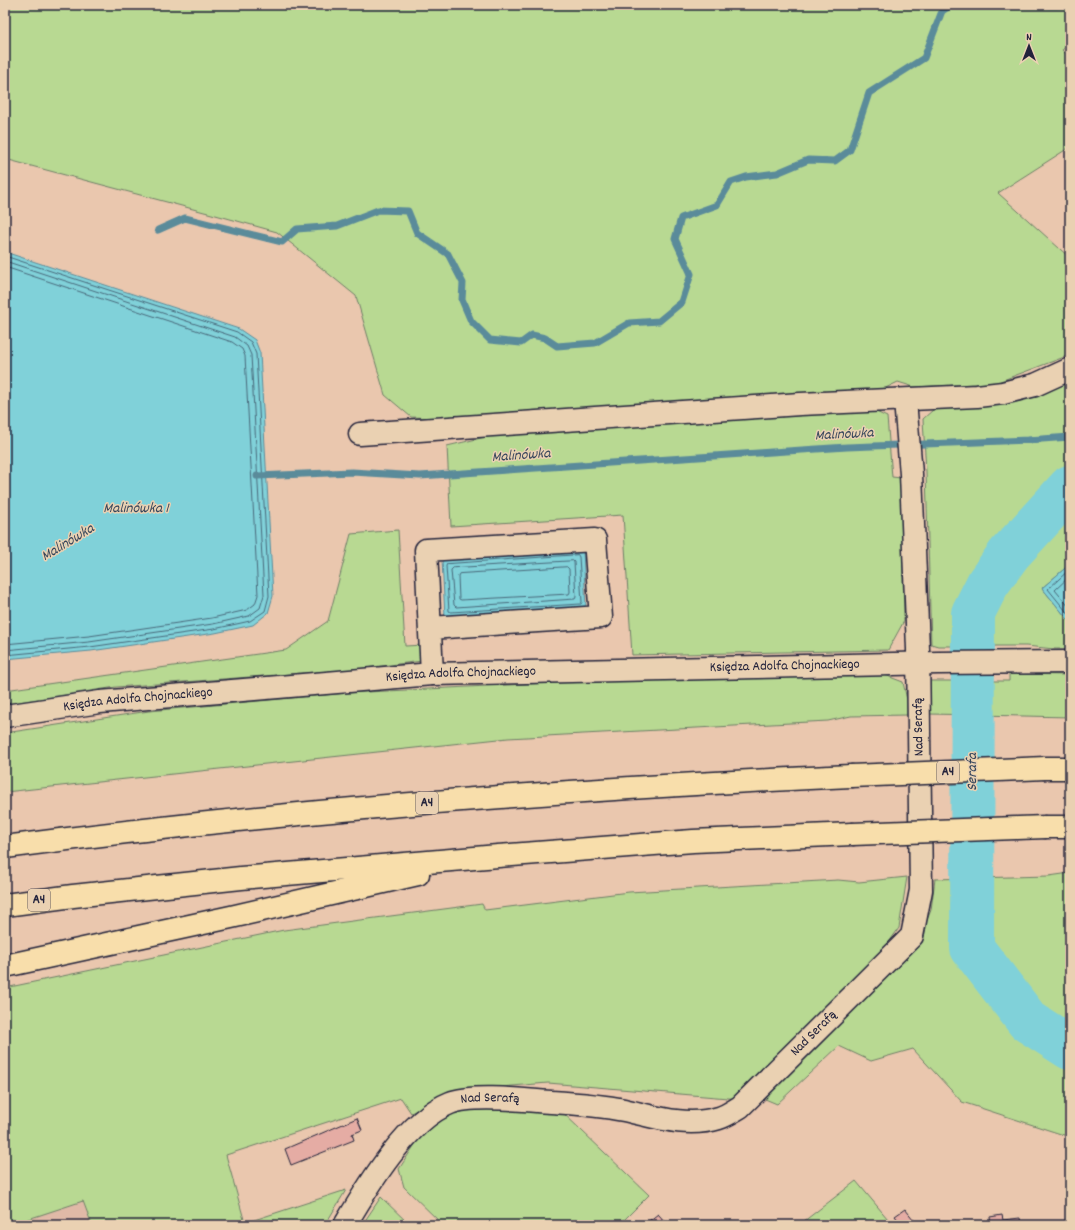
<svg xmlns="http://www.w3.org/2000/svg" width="1075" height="1230" font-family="Dekko,sans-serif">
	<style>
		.built { fill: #e0b9a7 }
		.green { fill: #b8d992; stroke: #6d7e66 }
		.water { fill: #80d1d9; stroke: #5a8b9a }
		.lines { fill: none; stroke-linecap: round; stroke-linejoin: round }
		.shore { stroke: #48687a; stroke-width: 1 }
		.stream { stroke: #5a8b9a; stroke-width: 7 }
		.river { stroke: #80d1d9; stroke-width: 44 }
		.building { fill: #e5aca4; stroke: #22223b }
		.minor-casing { stroke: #22223b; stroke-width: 25 }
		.highway-casing { stroke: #22223b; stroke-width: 25 }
		.minor { stroke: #ead1b2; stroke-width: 22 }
		.highway { stroke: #f8deab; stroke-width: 22 }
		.highway-bridge-casing { stroke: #22223b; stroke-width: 25; stroke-linecap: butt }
		.highway-bridge { stroke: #f8deab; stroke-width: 22 }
		.labels { text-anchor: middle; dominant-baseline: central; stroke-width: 3; stroke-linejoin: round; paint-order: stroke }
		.shield { fill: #ead1b2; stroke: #5e565f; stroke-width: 1 }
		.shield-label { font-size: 13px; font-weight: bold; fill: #22223b }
		.street-label { font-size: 14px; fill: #22223b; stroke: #ead1b2 }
		.water-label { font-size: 15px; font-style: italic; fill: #35455b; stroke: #ead1b2 }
	</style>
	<rect width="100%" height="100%" fill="#eac7ae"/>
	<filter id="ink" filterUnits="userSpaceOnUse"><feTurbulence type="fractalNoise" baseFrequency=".025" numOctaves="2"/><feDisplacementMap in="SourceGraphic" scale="8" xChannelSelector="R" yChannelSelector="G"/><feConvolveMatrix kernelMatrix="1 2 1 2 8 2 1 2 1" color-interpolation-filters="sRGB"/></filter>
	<g filter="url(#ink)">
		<polygon class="built" points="83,1201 92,1225 10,1225"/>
		<g class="green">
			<polygon points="5,5 1070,5 1070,44 1062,50 1070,58 1070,147 998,193 1070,258 1070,353 1067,356 995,383 914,387 898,382 871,395 437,418 411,417 385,395 356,296 277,232 223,217 5,159"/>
			<polygon points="1070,380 1070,564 1042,588 1070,622 1070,649 1054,649 1026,646 938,646 931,644 926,472 923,419 934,409 1020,401"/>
			<polygon points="874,411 887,417 892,477 901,478 904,621 888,650 632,655 623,515 451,526 447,446 498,434"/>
			<polygon points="398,530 405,646 424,645 422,661 357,669 116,687 5,704 5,690 286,650 328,621 351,534"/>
			<polygon points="882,674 903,682 907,700 907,715 851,716 828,721 508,738 5,792 5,733 149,711 347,693 549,683"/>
			<polygon points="1009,674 1070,675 1070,717 930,714 930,681 1009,681"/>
			<polygon points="1070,873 1070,1137 962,1102 913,1049 871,1061 839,1046 777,1104 758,1096 920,938 931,910 935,879 1049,876"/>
			<polygon points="907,877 899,928 877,959 740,1099 548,1083 453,1091 411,1113 401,1098 226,1155 245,1223 346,1190 325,1225 92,1225 83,1201 10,1225 5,1225 5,988 284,930 482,904 485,910 629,892 838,880 859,882"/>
			<polygon points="452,1107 559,1109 649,1195 619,1225 443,1225 404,1187 399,1169 425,1129"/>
			<polygon points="856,1181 893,1225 799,1225"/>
			<polygon points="381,1197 410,1225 362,1225"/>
		</g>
		<g class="water">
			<polygon points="5,252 239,329 255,340 260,353 273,596 268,613 253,625 215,633 91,651 5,659"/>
			<polygon points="583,551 586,608 445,616 442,560"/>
			<polygon points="1070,564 1070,622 1042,588"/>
		</g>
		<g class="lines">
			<g class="shore">
				<polyline points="5,256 237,332 251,342 256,354 269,596 265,611 250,621 214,629 90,647 5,655"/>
				<polyline points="5,261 235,337 247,346 251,355 264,595 260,608 249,616 213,624 89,642 5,650"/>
				<polyline points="5,267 232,342 242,349 245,356 258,595 255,604 247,610 212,618 89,636 5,644"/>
				<polygon points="578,555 579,557 582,602 581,604 451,612 449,611 446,566 447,564"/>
				<polygon points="573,561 574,562 576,597 575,599 456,607 454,605 451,570 453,568"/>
				<polygon points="567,567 569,569 570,592 569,594 461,600 459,599 458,576 459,574"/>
				<polyline points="1070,569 1048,589 1070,616"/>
				<polyline points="1070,576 1055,590 1070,608"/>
			</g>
			<g class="stream">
				<polyline points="1049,5 1057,5"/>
				<polyline points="158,230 185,218 282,242 297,229 337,226 378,210 408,211 417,233 448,254 463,283 462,300 471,321 490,340 521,343 532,335 545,338 557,346 595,343 629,323 659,321 682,302 691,274 675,239 681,218 717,205 731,182 746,177 777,173 808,160 835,161 850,150 869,93 924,58 942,11 951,5"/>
				<polyline points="257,476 352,472 420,476 847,447 1028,440 1070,437"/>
			</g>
			<polyline class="river" points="1070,487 1009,554 988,583 973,613 972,948 1028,1021 1070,1048"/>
		</g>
		<g class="building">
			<polygon points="357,1118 362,1130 352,1134 354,1140 291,1165 285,1149"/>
			<polygon points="905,1209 918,1225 902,1225 895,1216"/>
			<polygon points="658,1214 668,1225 652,1225 649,1221"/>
			<polygon points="1002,1215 1003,1220 1020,1218 1021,1225 991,1225 990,1217"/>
		</g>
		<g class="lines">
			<g class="minor-casing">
				<g id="minor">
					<polyline points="360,434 800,404 977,396 1003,393 1035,385 1070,369"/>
					<polyline points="430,628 601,617 595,540 426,550 432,674"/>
					<path id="s1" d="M5,716l95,-14 332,-28 506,-11 132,-1"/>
					<path id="s2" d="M345,1225c23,-39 62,-105 105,-122 19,-8 65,-4 87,-2 29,2 58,3 87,9 31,7 63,18 95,8 7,-2 14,-7 21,-11l172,-171 9,-46 -3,-241 -7,-175 -6,-74"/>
				</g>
			</g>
			<g class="highway-casing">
				<g id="highway">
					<polyline points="1045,768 1070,768"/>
					<polyline points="1046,827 1070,827"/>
					<path d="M5,847c281,-37 564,-58 846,-71"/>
					<polyline points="5,905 73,896 241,878 498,856 693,841 852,834"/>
					<polyline points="5,966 231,917 418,874"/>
				</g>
			</g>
			<use href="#minor" class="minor"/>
			<use href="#highway" class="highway"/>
			<g class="highway-bridge-casing">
				<g id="highway-bridge">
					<polyline points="851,776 1045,768"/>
					<polyline points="852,834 1046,827"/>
				</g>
			</g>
			<use href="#highway-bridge" class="highway-bridge"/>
		</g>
	</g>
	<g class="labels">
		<g class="shield">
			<rect x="937" y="761" width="22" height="22" rx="3"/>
			<rect x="416" y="792" width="22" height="22" rx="3"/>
			<rect x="28" y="889" width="22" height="22" rx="3"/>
		</g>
		<g class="shield-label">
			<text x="948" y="772">A4</text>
			<text x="427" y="803">A4</text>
			<text x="39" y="900">A4</text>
		</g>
		<g class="street-label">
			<text stroke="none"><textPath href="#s1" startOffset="782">Księdza Adolfa Chojnackiego</textPath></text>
			<text stroke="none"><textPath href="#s1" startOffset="458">Księdza Adolfa Chojnackiego</textPath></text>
			<text stroke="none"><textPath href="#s1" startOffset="134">Księdza Adolfa Chojnackiego</textPath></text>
			<text transform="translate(919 727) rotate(-91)">Nad Serafą</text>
			<text stroke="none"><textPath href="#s2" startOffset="563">Nad Serafą</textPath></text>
			<text stroke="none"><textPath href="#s2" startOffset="204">Nad Serafą</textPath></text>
		</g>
		<g class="water-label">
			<text transform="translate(844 435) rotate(-3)">Malinówka</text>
			<text transform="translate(521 456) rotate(-4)">Malinówka</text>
			<text x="136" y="509">Malinówka 1</text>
			<text transform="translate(68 543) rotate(-31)">Malinówka</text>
			<text transform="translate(973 772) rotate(-90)">Serafa</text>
		</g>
	</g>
	<rect width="1075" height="1230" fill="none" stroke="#ead1b2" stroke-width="20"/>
	<rect x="10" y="10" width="1055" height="1210" fill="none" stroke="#22223b" stroke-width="1.5" filter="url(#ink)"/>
	<g transform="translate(1029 46)" stroke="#ead1b2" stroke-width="3" paint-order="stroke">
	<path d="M0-3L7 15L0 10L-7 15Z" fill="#22223b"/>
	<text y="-6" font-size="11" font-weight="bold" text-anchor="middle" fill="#22223b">N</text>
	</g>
</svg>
